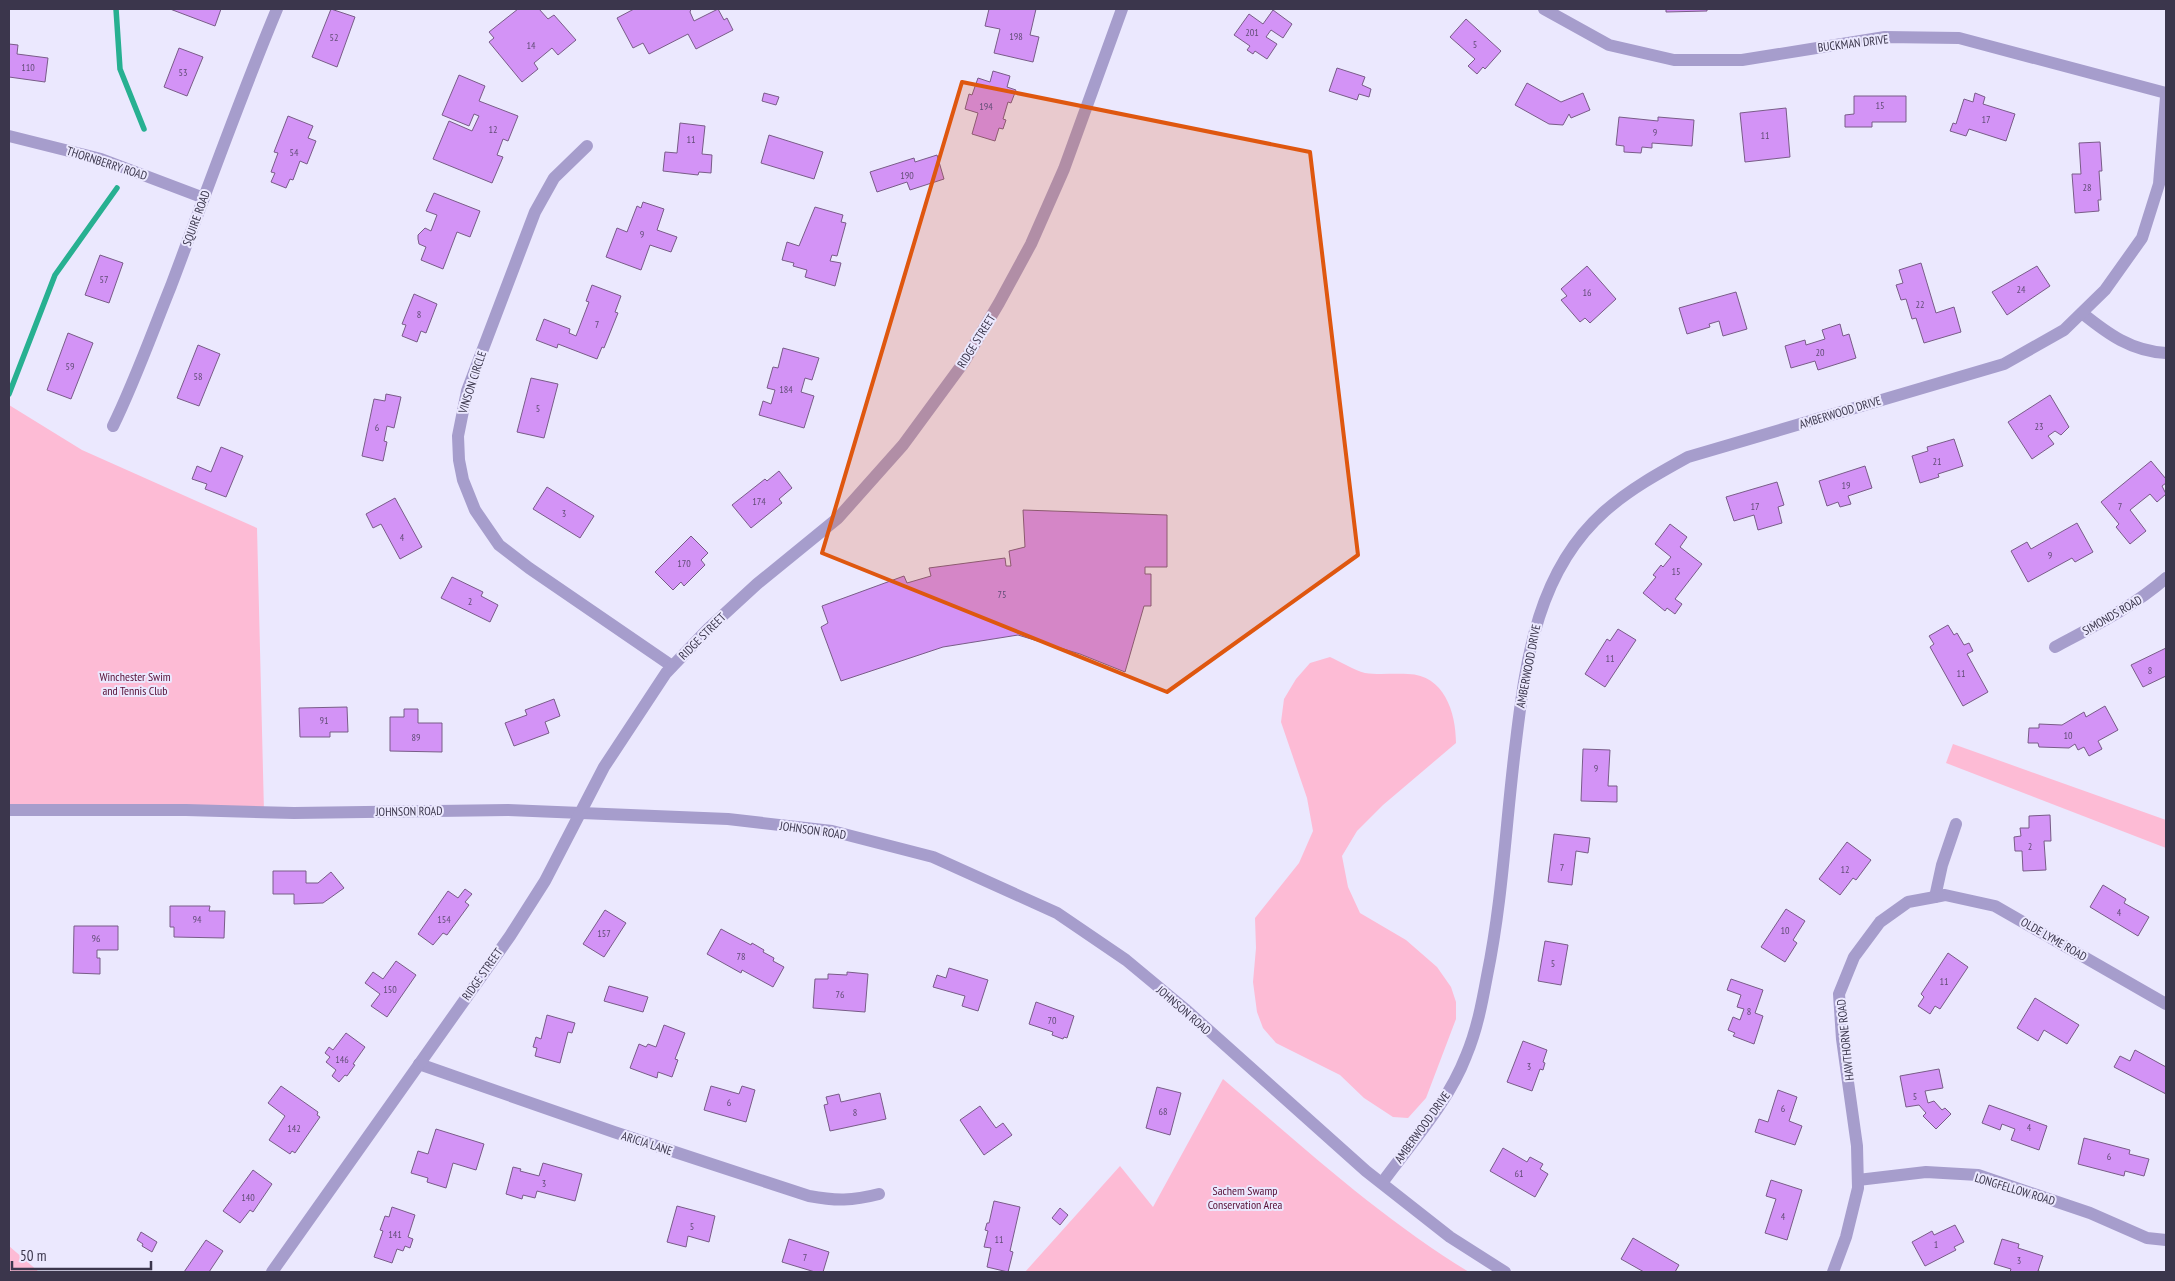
<svg xmlns="http://www.w3.org/2000/svg" width="2175" height="1281" font-family="'PT Sans Narrow',sans-serif">
	<style>
		.green { fill: #fdbbd5 }
		.lines { fill: none; stroke-linecap: round; stroke-linejoin: round }
		.stream { stroke: #27b091; stroke-width: 5.5 }
		.building { fill: #d393f6; stroke: #795c88 }
		.minor { stroke: #a69dcc; stroke-width: 12 }
		.tertiary { stroke: #a69dcc; stroke-width: 12 }
		.marked { fill: #df570f; fill-opacity: 0.2; stroke: #df570f; stroke-width: 4; stroke-linejoin: round }
		.labels { text-anchor: middle; dominant-baseline: central; stroke-width: 4; stroke-linejoin: round; paint-order: stroke }
		.number-label { font-size: 10px; fill: #614d76 }
		.street-label { font-size: 12px; fill: #3b364c; stroke: #ebe8fe }
		.park-label { font-size: 12px; fill: #560f35; stroke: #ebe8fe }
	</style>
	<rect width="100%" height="100%" fill="#ebe8fe"/>
	<g class="green">
		<polygon points="9,405 82,450 257,528 264,812 9,810"/>
		<path d="M1330,657c11,5 24,13 35,16 14,2 29,0 43,1 36,1 48,38 48,69l-73,62 -26,26 -15,25 6,31 12,26 46,27 31,27 14,20 5,15v17l-30,79 -18,20 -15,-1 -29,-19 -24,-23 -64,-32 -13,-15 -6,-16 -4,-30 3,-34 -1,-30 44,-55 14,-32 -6,-33 -26,-76 3,-23 12,-20 14,-16z"/>
		<polygon points="1953,744 2166,820 2166,848 1946,763"/>
		<path d="M1223,1079c80,68 157,139 246,193h-444l95,-106 33,41z"/>
		<polygon points="9,1246 39,1272 40,1272 9,1272"/>
	</g>
	<g class="lines">
		<g class="stream">
			<polyline points="116,9 120,69 144,129"/>
			<polyline points="9,394 55,275 117,188"/>
		</g>
	</g>
	<g class="building">
		<polygon points="170,9 221,9 215,26"/>
		<polygon points="331,9 355,17 337,67 312,57"/>
		<polygon points="518,9 539,9 548,19 554,15 576,40 558,55 552,48 534,63 538,69 522,82 489,42 494,38 489,32"/>
		<polygon points="634,9 691,9 690,12 694,21 718,9 724,20 727,18 733,30 696,49 688,34 649,54 643,43 633,48 617,18"/>
		<polygon points="989,9 1036,9 1030,35 1039,37 1033,62 994,53 1000,29 985,26"/>
		<polygon points="1666,9 1707,9 1707,11 1666,12"/>
		<polygon points="1273,10 1292,24 1283,38 1271,30 1266,37 1277,44 1267,59 1255,51 1253,54 1247,50 1250,46 1234,35 1249,14 1263,24"/>
		<polygon points="1466,19 1501,51 1485,69 1483,67 1477,74 1468,66 1475,59 1450,37"/>
		<polygon points="9,44 18,45 17,54 48,58 45,82 9,77"/>
		<polygon points="179,48 203,57 187,96 164,87"/>
		<polygon points="1337,68 1365,77 1362,85 1371,89 1369,97 1359,94 1357,100 1329,91"/>
		<polygon points="993,71 1010,76 1007,87 1016,90 1011,103 1008,102 1003,119 1006,120 1003,129 999,128 995,141 972,134 978,113 965,109 969,94 972,95 978,78 990,82"/>
		<polygon points="459,75 485,86 479,101 518,116 508,141 503,139 497,155 503,157 492,183 433,159 449,121 472,131 479,116 474,114 469,126 442,115"/>
		<polygon points="1527,83 1561,102 1583,93 1590,110 1571,118 1569,114 1563,125 1549,124 1515,105"/>
		<polygon points="764,93 779,97 776,105 762,101"/>
		<polygon points="1975,93 1985,97 1983,104 2015,114 2006,141 1969,129 1966,136 1950,131 1953,123 1956,124 1964,99 1973,102"/>
		<polygon points="1854,96 1906,96 1906,122 1872,122 1872,127 1845,127 1845,115 1854,114"/>
		<polygon points="1786,108 1790,157 1745,162 1740,113"/>
		<polygon points="288,116 313,126 308,138 316,141 307,164 300,161 293,180 290,179 286,188 271,182 275,173 271,172 278,153 274,152"/>
		<polygon points="1619,117 1658,121 1658,117 1694,120 1692,146 1652,143 1652,148 1642,147 1641,153 1624,152 1624,146 1616,145"/>
		<polygon points="680,123 705,126 702,154 712,155 711,173 699,172 698,175 663,171 665,152 677,153"/>
		<polygon points="769,135 823,152 814,179 761,163"/>
		<polygon points="2100,142 2102,171 2099,171 2101,200 2098,200 2099,211 2075,213 2072,174 2081,174 2079,143"/>
		<polygon points="937,155 944,179 910,190 907,182 877,192 870,172 914,158 915,162"/>
		<polygon points="434,193 480,211 470,237 457,232 443,269 421,260 426,247 419,244 418,239 418,235 425,228 431,231 437,215 426,211"/>
		<polygon points="643,202 664,209 657,230 677,237 671,252 650,245 641,270 606,257 617,228 627,232 637,206 641,208"/>
		<polygon points="815,207 843,215 841,222 846,223 837,256 832,255 830,261 841,263 835,286 805,277 807,270 793,266 794,263 782,260 787,242 799,246"/>
		<polygon points="100,255 123,263 109,303 85,295"/>
		<polygon points="1921,263 1936,313 1954,307 1961,332 1924,343 1916,318 1912,319 1906,299 1901,300 1896,285 1903,283 1899,270"/>
		<polygon points="1587,266 1616,299 1590,323 1585,318 1580,322 1561,300 1567,296 1561,289"/>
		<polygon points="2037,266 2050,286 2007,315 1992,292"/>
		<polygon points="592,285 621,296 615,312 618,313 604,348 602,347 597,359 558,344 557,348 536,340 544,319 570,329 569,333 576,336 589,302 586,301"/>
		<polygon points="1736,292 1747,329 1723,336 1719,321 1709,324 1710,327 1687,334 1679,308"/>
		<polygon points="414,294 437,304 426,333 421,331 417,342 402,336 406,325 402,324"/>
		<polygon points="1840,324 1843,336 1849,334 1856,358 1818,370 1815,361 1791,368 1785,346 1805,340 1806,345 1825,339 1822,330"/>
		<polygon points="68,333 93,343 71,399 47,390"/>
		<polygon points="198,345 220,354 199,406 177,398"/>
		<polygon points="783,348 819,358 812,380 805,378 801,392 814,396 804,428 759,415 763,401 771,404 775,390 767,388 773,367 778,368"/>
		<polygon points="531,378 558,384 544,438 517,432"/>
		<polygon points="386,394 401,397 394,428 387,426 384,441 387,442 383,461 362,456 374,399 385,401"/>
		<polygon points="2050,395 2069,427 2061,435 2055,431 2048,436 2054,444 2032,459 2008,422"/>
		<polygon points="1954,439 1963,466 1938,474 1939,477 1920,483 1912,456 1928,451 1927,447"/>
		<polygon points="221,447 243,456 226,497 205,489 207,484 192,479 197,466 211,472"/>
		<polygon points="2151,461 2166,479 2166,483 2162,486 2166,494 2157,502 2150,494 2130,510 2146,531 2130,544 2116,527 2119,524 2101,502"/>
		<polygon points="1865,466 1872,488 1848,496 1851,504 1840,507 1838,502 1827,506 1819,481"/>
		<polygon points="779,471 792,488 779,499 782,503 751,528 732,505 765,479 767,481"/>
		<polygon points="1777,482 1784,505 1778,507 1782,523 1758,530 1754,515 1734,521 1726,497"/>
		<polygon points="547,487 594,516 580,538 533,509"/>
		<polygon points="395,498 422,547 400,559 381,524 373,528 366,514"/>
		<polygon points="1023,510 1167,515 1167,567 1145,567 1145,574 1151,574 1151,606 1144,606 1125,672 1080,654 1018,635 943,647 841,681 821,627 828,623 822,606 904,576 907,583 931,576 929,568 1005,558 1006,566 1011,566 1009,551 1025,547"/>
		<polygon points="2077,523 2093,552 2075,562 2072,558 2028,582 2011,551 2027,542 2031,549"/>
		<polygon points="1670,524 1687,537 1680,547 1702,564 1675,599 1682,604 1675,614 1667,608 1665,611 1643,593 1656,577 1653,575 1661,565 1663,567 1671,557 1655,544"/>
		<polygon points="691,536 708,553 701,560 705,565 684,586 681,582 673,590 655,572"/>
		<polygon points="452,577 483,592 481,596 498,605 490,622 441,598"/>
		<polygon points="1948,625 1954,635 1957,633 1964,645 1969,643 1973,651 1967,654 1988,692 1963,706 1930,647 1934,644 1929,636"/>
		<polygon points="1618,629 1636,640 1605,687 1585,674 1607,639 1610,641"/>
		<polygon points="2166,648 2166,676 2143,687 2131,665"/>
		<polygon points="554,699 560,716 545,722 549,733 514,746 505,723 527,715 525,710"/>
		<polygon points="2105,706 2118,730 2098,741 2102,749 2089,756 2084,747 2078,750 2075,744 2069,748 2039,747 2038,743 2028,743 2029,728 2039,728 2039,724 2062,725 2084,712 2086,717"/>
		<polygon points="347,707 348,732 330,732 330,737 300,737 299,708"/>
		<polygon points="404,709 418,709 418,723 442,723 442,752 390,751 390,717 404,717"/>
		<polygon points="1583,749 1610,750 1608,786 1617,786 1617,802 1581,801"/>
		<polygon points="2050,815 2051,841 2044,841 2046,870 2023,871 2022,851 2015,851 2014,837 2021,836 2020,828 2029,828 2029,816"/>
		<polygon points="1554,834 1590,838 1588,853 1576,851 1572,885 1548,882"/>
		<polygon points="1847,842 1871,860 1856,880 1853,878 1840,895 1819,879"/>
		<polygon points="273,871 306,871 306,883 318,883 331,872 344,888 323,903 294,904 294,894 273,894"/>
		<polygon points="2103,885 2126,899 2124,903 2149,917 2138,936 2090,907"/>
		<polygon points="465,889 472,894 465,902 469,905 447,935 443,933 433,945 418,934 448,891 458,898"/>
		<polygon points="170,906 210,906 209,911 225,911 224,938 174,937 174,927 170,927"/>
		<polygon points="1786,909 1805,921 1793,940 1797,943 1785,962 1761,947"/>
		<polygon points="605,910 626,923 604,957 583,944"/>
		<polygon points="74,926 118,926 118,950 97,950 97,958 100,958 100,974 73,973"/>
		<polygon points="721,929 751,945 752,943 764,950 763,952 774,958 773,961 784,967 773,987 742,970 741,973 707,954"/>
		<polygon points="1545,941 1568,945 1561,985 1538,981"/>
		<polygon points="1948,953 1968,967 1940,1009 1935,1006 1930,1014 1918,1006 1924,997 1921,994"/>
		<polygon points="396,961 416,975 387,1017 371,1006 380,994 365,983 373,972 383,979"/>
		<polygon points="949,968 988,980 978,1011 962,1006 965,996 933,987 937,975 946,978"/>
		<polygon points="847,972 868,974 865,1012 813,1008 815,979 828,979 828,974 847,975"/>
		<polygon points="1731,979 1763,990 1755,1013 1763,1016 1754,1044 1733,1036 1735,1033 1728,1030 1733,1017 1740,1020 1744,1009 1737,1007 1741,995 1727,990"/>
		<polygon points="609,986 648,997 643,1012 604,1001"/>
		<polygon points="2035,998 2079,1025 2067,1044 2044,1030 2038,1041 2017,1028"/>
		<polygon points="1036,1002 1074,1016 1067,1038 1064,1037 1063,1039 1052,1035 1053,1032 1029,1024"/>
		<polygon points="547,1015 575,1023 572,1033 568,1032 560,1063 535,1056 537,1048 533,1047 536,1037 541,1039"/>
		<polygon points="664,1025 685,1033 675,1059 678,1060 672,1077 658,1072 657,1078 630,1068 639,1044 646,1047 648,1044 656,1047"/>
		<polygon points="346,1033 365,1047 353,1064 355,1065 347,1076 345,1075 339,1082 332,1076 336,1070 326,1062 330,1057 325,1053 329,1047 333,1050"/>
		<polygon points="1523,1041 1547,1050 1543,1062 1545,1063 1543,1070 1540,1069 1532,1091 1507,1082"/>
		<polygon points="2135,1050 2166,1067 2166,1094 2114,1067 2120,1056 2130,1061"/>
		<polygon points="1939,1069 1943,1088 1925,1091 1928,1103 1934,1101 1942,1110 1945,1108 1951,1114 1936,1129 1923,1116 1926,1113 1919,1105 1906,1107 1900,1076"/>
		<polygon points="281,1086 318,1112 317,1115 320,1117 295,1153 292,1151 290,1154 269,1140 285,1116 268,1103"/>
		<polygon points="711,1086 739,1094 742,1086 755,1090 746,1122 704,1110"/>
		<polygon points="1157,1087 1181,1093 1170,1135 1146,1128"/>
		<polygon points="1778,1090 1797,1097 1789,1121 1802,1126 1795,1145 1755,1132 1759,1119 1768,1122"/>
		<polygon points="880,1093 886,1119 830,1131 824,1105 828,1104 826,1097 839,1094 841,1102"/>
		<polygon points="1989,1105 2047,1126 2039,1150 2011,1140 2015,1129 2002,1124 2000,1130 1982,1123"/>
		<polygon points="980,1106 996,1128 1003,1123 1012,1135 984,1155 960,1120"/>
		<polygon points="436,1129 484,1144 476,1170 453,1163 446,1188 427,1182 428,1178 411,1173 418,1151 428,1154"/>
		<polygon points="2084,1138 2130,1150 2129,1154 2149,1159 2144,1176 2125,1171 2124,1176 2078,1164"/>
		<polygon points="1503,1148 1527,1162 1530,1157 1543,1164 1540,1169 1548,1174 1535,1197 1490,1171"/>
		<polygon points="543,1163 582,1174 575,1201 537,1191 535,1198 523,1195 522,1199 506,1194 513,1167 521,1169 520,1171 539,1176"/>
		<polygon points="253,1170 272,1184 253,1212 250,1210 240,1223 223,1211"/>
		<polygon points="1771,1180 1802,1190 1787,1240 1765,1233 1776,1199 1766,1196"/>
		<polygon points="994,1201 1020,1207 1010,1251 1013,1252 1008,1272 987,1267 991,1248 984,1247 988,1231 985,1230 987,1223 989,1223"/>
		<polygon points="677,1206 715,1216 709,1242 688,1236 686,1247 667,1242"/>
		<polygon points="392,1207 415,1215 408,1237 413,1239 410,1248 405,1246 403,1251 397,1249 392,1263 374,1257 383,1231 380,1230 385,1216 389,1217"/>
		<polygon points="1060,1208 1068,1215 1060,1225 1052,1218"/>
		<polygon points="1955,1225 1964,1242 1954,1247 1956,1250 1925,1266 1912,1242 1932,1231 1934,1235"/>
		<polygon points="141,1232 157,1242 152,1252 142,1246 143,1244 137,1240"/>
		<polygon points="1633,1238 1679,1265 1675,1272 1644,1272 1621,1259"/>
		<polygon points="789,1239 829,1252 823,1272 815,1272 782,1262"/>
		<polygon points="2002,1239 2019,1244 2018,1248 2043,1256 2038,1271 2043,1272 2010,1272 2011,1269 1994,1264"/>
		<polygon points="206,1240 223,1251 209,1272 184,1272"/>
	</g>
	<g class="lines">
		<g class="minor">
			<polyline points="1544,9 1609,45 1674,60 1742,60 1885,37 1959,38 2166,93"/>
			<polyline points="9,136 101,159 204,198"/>
			<polyline points="587,146 554,178 535,212 467,391 458,436 459,460 463,480 475,510 499,545 529,568 672,666"/>
			<path d="M2082,313c26,21 49,38 84,40"/>
			<path d="M113,426c22,-45 39,-93 58,-140 35,-93 68,-186 106,-277"/>
			<path d="M2055,647c39,-21 78,-40 111,-69"/>
			<polyline points="1935,897 1945,895 1995,906 2166,1004"/>
			<path d="M419,1064l195,68 195,64c27,5 43,5 70,-2"/>
			<polyline points="1858,1180 1926,1172 1978,1175 2090,1213 2147,1238 2166,1240"/>
			<path d="M1382,1183c29,-40 66,-80 84,-127 11,-26 16,-53 21,-80 16,-78 19,-157 29,-235 10,-83 22,-171 89,-230 25,-22 54,-38 83,-54l316,-93 60,-34 41,-40 37,-52 17,-54 7,-87"/>
			<polyline points="1833,1272 1846,1237 1858,1188 1857,1146 1842,1039 1839,994 1854,957 1880,922 1908,902 1935,897 1942,865 1956,824"/>
		</g>
		<g class="tertiary">
			<polyline points="9,810 186,810 294,813 508,810 728,819 832,831 933,857 1057,913 1126,960 1185,1009 1366,1171 1450,1237 1505,1272"/>
			<polyline points="272,1272 510,936 545,881 604,767 666,673 708,629 757,584 838,518 903,445 964,362 999,303 1031,244 1064,169 1122,9"/>
		</g>
	</g>
	<path class="marked" d="M962,82l348,70 48,403 -191,137 -345,-139z"/>
	<g class="labels">
		<g class="number-label">
			<text x="1252" y="32">201</text>
			<text x="1016" y="36">198</text>
			<text x="334" y="37">52</text>
			<text x="1475" y="44">5</text>
			<text x="531" y="45">14</text>
			<text x="28" y="67">110</text>
			<text x="183" y="72">53</text>
			<text x="1880" y="105">15</text>
			<text x="986" y="106">194</text>
			<text x="1986" y="119">17</text>
			<text x="493" y="129">12</text>
			<text x="1655" y="132">9</text>
			<text x="1765" y="135">11</text>
			<text x="691" y="139">11</text>
			<text x="294" y="152">54</text>
			<text x="907" y="175">190</text>
			<text x="2087" y="187">28</text>
			<text x="642" y="234">9</text>
			<text x="104" y="279">57</text>
			<text x="2021" y="289">24</text>
			<text x="1587" y="292">16</text>
			<text x="1920" y="304">22</text>
			<text x="419" y="314">8</text>
			<text x="597" y="324">7</text>
			<text x="1820" y="352">20</text>
			<text x="70" y="366">59</text>
			<text x="198" y="376">58</text>
			<text x="786" y="389">184</text>
			<text x="538" y="408">5</text>
			<text x="2039" y="426">23</text>
			<text x="377" y="427">6</text>
			<text x="1937" y="461">21</text>
			<text x="1846" y="485">19</text>
			<text x="759" y="501">174</text>
			<text x="1755" y="506">17</text>
			<text x="2120" y="506">7</text>
			<text x="564" y="513">3</text>
			<text x="402" y="537">4</text>
			<text x="2050" y="555">9</text>
			<text x="684" y="563">170</text>
			<text x="1676" y="571">15</text>
			<text x="1002" y="594">75</text>
			<text x="470" y="601">2</text>
			<text x="1610" y="658">11</text>
			<text x="2150" y="670">8</text>
			<text x="1961" y="673">11</text>
			<text x="324" y="720">91</text>
			<text x="2068" y="735">10</text>
			<text x="416" y="737">89</text>
			<text x="1596" y="768">9</text>
			<text x="2030" y="846">2</text>
			<text x="1562" y="867">7</text>
			<text x="1845" y="869">12</text>
			<text x="2119" y="912">4</text>
			<text x="197" y="919">94</text>
			<text x="444" y="919">154</text>
			<text x="1785" y="930">10</text>
			<text x="604" y="933">157</text>
			<text x="96" y="938">96</text>
			<text x="741" y="956">78</text>
			<text x="1553" y="963">5</text>
			<text x="1944" y="981">11</text>
			<text x="390" y="989">150</text>
			<text x="840" y="994">76</text>
			<text x="1749" y="1011">8</text>
			<text x="1052" y="1020">70</text>
			<text x="342" y="1059">146</text>
			<text x="1529" y="1066">3</text>
			<text x="1915" y="1096">5</text>
			<text x="729" y="1102">6</text>
			<text x="1783" y="1108">6</text>
			<text x="1163" y="1111">68</text>
			<text x="855" y="1112">8</text>
			<text x="2029" y="1127">4</text>
			<text x="294" y="1128">142</text>
			<text x="2109" y="1156">6</text>
			<text x="1519" y="1173">61</text>
			<text x="544" y="1183">3</text>
			<text x="248" y="1197">140</text>
			<text x="1783" y="1216">4</text>
			<text x="692" y="1226">5</text>
			<text x="395" y="1234">141</text>
			<text x="999" y="1239">11</text>
			<text x="1936" y="1244">1</text>
			<text x="805" y="1257">7</text>
			<text x="2019" y="1260">3</text>
		</g>
		<g class="street-label">
			<text transform="translate(1853 43) rotate(-7)">BUCKMAN DRIVE</text>
			<text transform="translate(107 163) rotate(18)">THORNBERRY ROAD</text>
			<text transform="translate(196 218) rotate(-70)">SQUIRE ROAD</text>
			<text transform="translate(976 341) rotate(-58)">RIDGE STREET</text>
			<text transform="translate(472 382) rotate(-72)">VINSON CIRCLE</text>
			<text transform="translate(1840 412) rotate(-17)">AMBERWOOD DRIVE</text>
			<text transform="translate(2112 615) rotate(-30)">SIMONDS ROAD</text>
			<text transform="translate(702 636) rotate(-45)">RIDGE STREET</text>
			<text transform="translate(1528 666) rotate(-79)">AMBERWOOD DRIVE</text>
			<text transform="translate(409 811) rotate(-1)">JOHNSON ROAD</text>
			<text transform="translate(813 830) rotate(8)">JOHNSON ROAD</text>
			<text transform="translate(2054 939) rotate(30)">OLDE LYME ROAD</text>
			<text transform="translate(482 974) rotate(-55)">RIDGE STREET</text>
			<text transform="translate(1184 1010) rotate(41)">JOHNSON ROAD</text>
			<text transform="translate(1845 1040) rotate(-96)">HAWTHORNE ROAD</text>
			<text transform="translate(1422 1127) rotate(-54)">AMBERWOOD DRIVE</text>
			<text transform="translate(647 1143) rotate(18)">ARICIA LANE</text>
			<text transform="translate(2015 1189) rotate(17)">LONGFELLOW ROAD</text>
		</g>
		<g class="park-label">
			<text x="135" y="676">Winchester Swim<tspan x="135" dy="14">and Tennis Club</tspan></text>
			<text x="1245" y="1190">Sachem Swamp<tspan x="1245" dy="14">Conservation Area</tspan></text>
		</g>
	</g>
	<rect width="2175" height="1281" fill="none" stroke="#3b364c" stroke-width="20"/>
	<path d="M12 1261v8h139v-8" fill="none" stroke="#3b364c" stroke-width="2.5"/>
	<text x="20" y="1261" font-size="15" fill="#3b364c" stroke="#ebe8fe" stroke-width="4" paint-order="stroke">50 m</text>
</svg>
